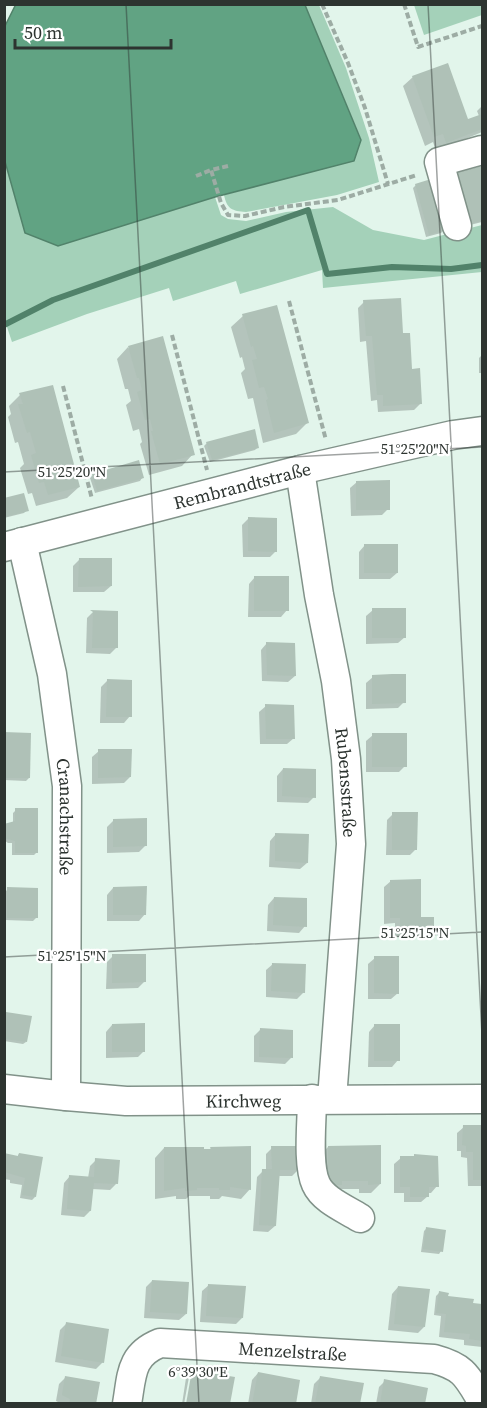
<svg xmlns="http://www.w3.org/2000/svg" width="487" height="1408" font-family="'Source Serif 4',serif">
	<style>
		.green { fill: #a4d1b9 }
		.water { fill: #61a383; stroke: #51826a; stroke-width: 1.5 }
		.shadow { fill: #0003 }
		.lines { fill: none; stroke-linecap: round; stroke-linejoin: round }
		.stream { stroke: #51826a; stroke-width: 6 }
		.building { fill: #afc1b7 }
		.minor-casing { stroke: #819289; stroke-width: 31 }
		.path { stroke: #9daca4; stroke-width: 4; stroke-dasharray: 6 3; stroke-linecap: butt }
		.minor { stroke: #fff; stroke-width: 28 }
		.ticks { fill: none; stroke: #2d3430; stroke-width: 1.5; stroke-opacity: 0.45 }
		.labels { text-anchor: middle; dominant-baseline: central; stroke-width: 4.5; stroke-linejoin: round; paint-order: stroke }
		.street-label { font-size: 18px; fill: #2d3430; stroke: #fff }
		.ticks-label { font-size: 15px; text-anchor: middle; fill: #2d3430; stroke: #fff; stroke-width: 4.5; stroke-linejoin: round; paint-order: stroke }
	</style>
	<rect width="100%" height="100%" fill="#e2f5eb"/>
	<g class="green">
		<path d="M305,5h14l27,63 23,70 10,44 -42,13 -91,17c-14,-1 -19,-3 -22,-17l130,-35 7,-21z"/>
		<polygon points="414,5 482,5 482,15 424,35"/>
		<polygon points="4,158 25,233 58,246 215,197 221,215 228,219 246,221 286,212 333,207 373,230 424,240 482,225 482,272 323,288 322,270 240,294 236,281 173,301 169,288 87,314 12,342 4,318"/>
	</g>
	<polygon class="water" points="16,4 305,5 361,140 354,161 215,197 58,246 25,233 4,158 5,26"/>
	<g class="shadow">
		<polygon points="413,77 468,122 479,116 477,111 482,106 482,132 436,151 433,142 425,146 403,86"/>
		<polygon points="482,167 482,222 466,226 456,174"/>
		<polygon points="416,185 444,230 441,233 426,237 413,188"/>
		<polygon points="364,302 402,335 421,403 414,410 378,412 377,400 371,401 366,341 360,342 358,308"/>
		<polygon points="243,316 308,422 296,434 263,443 253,398 248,399 241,373 245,369 242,357 240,358 231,327"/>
		<polygon points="128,347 193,454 182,466 149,475 140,444 142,442 139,429 133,431 126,405 131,401 128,389 125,389 117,359"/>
		<polygon points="482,355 482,373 479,373 479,358"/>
		<polygon points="20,395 79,487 67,498 36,506 32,493 28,494 20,468 24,464 18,442 15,443 8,417 11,414 9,406"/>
		<polygon points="207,443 258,447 255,450 210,462 204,446"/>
		<polygon points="93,475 142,478 140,481 95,493 90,478"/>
		<polygon points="357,482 388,509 382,515 351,516 350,488"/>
		<polygon points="4,499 27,510 24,513 4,518"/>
		<polygon points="248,519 276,551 270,557 243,557 242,525"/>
		<polygon points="365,545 397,573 390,579 359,579 359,552"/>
		<polygon points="79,560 111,586 104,592 73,592 73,566"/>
		<polygon points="255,577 287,610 281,617 248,617 249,584"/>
		<polygon points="373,610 405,637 398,643 366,644 366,616"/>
		<polygon points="93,612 116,648 110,654 86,653 87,618"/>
		<polygon points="267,643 295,676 288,682 262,681 261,650"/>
		<polygon points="373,677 404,702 398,708 366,709 366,683"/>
		<polygon points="107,681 130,716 124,723 100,723 101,687"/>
		<polygon points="266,706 294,738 287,744 260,744 259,712"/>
		<polygon points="4,734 29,778 26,781 4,780"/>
		<polygon points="373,735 405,766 399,772 366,772 366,741"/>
		<polygon points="99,751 130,777 124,783 92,784 92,757"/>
		<polygon points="283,769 314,797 308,803 277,802 277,776"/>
		<polygon points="16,810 37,852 34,855 12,855 12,843 8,843 4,840 4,825 13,823 13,813"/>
		<polygon points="393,814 416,849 410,855 386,855 387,820"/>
		<polygon points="114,820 145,846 139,852 107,853 107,827"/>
		<polygon points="276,834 307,863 300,869 269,867 270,841"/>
		<polygon points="391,881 419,918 433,931 426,937 395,937 395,923 384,924 384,887"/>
		<polygon points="113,888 145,914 139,921 107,921 107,895"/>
		<polygon points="8,889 36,918 33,921 5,920 5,892"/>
		<polygon points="274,898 305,926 299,933 267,931 268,905"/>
		<polygon points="113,956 144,982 138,988 106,989 107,962"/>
		<polygon points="375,958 398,993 391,999 368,999 368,964"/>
		<polygon points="273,964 304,992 297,999 266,997 266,970"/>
		<polygon points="6,1013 26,1042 23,1044 4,1041 4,1015"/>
		<polygon points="112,1025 144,1051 138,1057 106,1058 106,1032"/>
		<polygon points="375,1025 398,1060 392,1067 368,1067 369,1032"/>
		<polygon points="260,1030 291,1058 285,1064 254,1062 254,1036"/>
		<polygon points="464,1127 482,1127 482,1186 468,1186 467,1158 461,1157 461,1151 457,1151 457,1133"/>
		<polygon points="328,1147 380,1184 371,1193 359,1193 359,1189 335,1189 331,1194 319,1156"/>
		<polygon points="164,1148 209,1150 211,1148 250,1189 241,1199 222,1196 219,1199 210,1199 210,1196 189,1196 186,1199 176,1199 176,1196 155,1199 155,1158"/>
		<polygon points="272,1148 299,1169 292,1176 278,1176 275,1226 268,1232 253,1231 257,1177 263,1171 266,1171 266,1154"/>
		<polygon points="19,1154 35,1197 32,1200 20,1198 22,1185 10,1183 10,1180 4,1179 4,1155 17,1157"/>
		<polygon points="401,1158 437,1186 431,1193 428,1193 428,1196 421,1202 404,1202 404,1193 394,1193 394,1164"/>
		<polygon points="96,1160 116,1184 110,1190 92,1189 90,1211 84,1217 61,1215 64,1183 70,1176 88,1178 90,1166"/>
		<polygon points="427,1228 441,1251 439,1254 421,1252 424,1231"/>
		<polygon points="152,1281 186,1314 179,1320 144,1318 146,1287"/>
		<polygon points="209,1285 242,1318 236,1324 200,1322 202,1291"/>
		<polygon points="398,1287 424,1327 418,1333 388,1330 392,1294"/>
		<polygon points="439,1293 446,1300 482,1305 482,1347 464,1345 464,1340 439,1337 441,1316 434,1315 436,1296"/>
		<polygon points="67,1323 103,1362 96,1369 55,1362 60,1330"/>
		<polygon points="193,1372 192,1377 189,1377 184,1404 182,1404 186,1378"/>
		<polygon points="258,1373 295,1404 248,1404 252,1380"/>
		<polygon points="321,1377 359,1404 311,1404 314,1384"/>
		<polygon points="65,1378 95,1404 62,1404 56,1401 59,1384"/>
		<polygon points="385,1381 424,1404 376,1404 379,1387"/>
	</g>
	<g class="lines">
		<polyline class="stream" points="4,325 53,300 308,210 327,274 392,267 451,269 482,265"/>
	</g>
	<g class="building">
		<polygon points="448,63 468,119 482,114 482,129 446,143 443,134 434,137 412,76"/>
		<polygon points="482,166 482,221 469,224 455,173"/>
		<polygon points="431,179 445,230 429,235 415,184"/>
		<polygon points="401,298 403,333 410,333 412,369 420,368 422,404 383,406 383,395 377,395 372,336 366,336 363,300"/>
		<polygon points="277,305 309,423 274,433 266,400 268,399 264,387 259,388 252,360 257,359 253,346 251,347 242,314"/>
		<polygon points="163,336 195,455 160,464 151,431 153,431 150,419 145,420 137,392 142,390 139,378 137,378 128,346"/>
		<polygon points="53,385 80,487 48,495 44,482 39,483 31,455 36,453 30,432 27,433 18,404 23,404 19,393"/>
		<polygon points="255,429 259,448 212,460 206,442"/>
		<polygon points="139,460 144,478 97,491 92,474"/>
		<polygon points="390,480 390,510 356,510 356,481"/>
		<polygon points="24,493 29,511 4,517 4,498"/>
		<polygon points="248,517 277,518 277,552 248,551"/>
		<rect x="364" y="544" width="34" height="29"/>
		<polygon points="79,558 112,558 112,586 78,587"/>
		<rect x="254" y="576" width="35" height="35"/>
		<rect x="372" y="608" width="34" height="30"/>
		<polygon points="90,610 118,611 118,648 92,648 93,612"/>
		<polygon points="266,642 295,643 296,676 267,675"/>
		<polygon points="392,674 406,674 406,703 372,704 372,675"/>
		<polygon points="107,679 132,680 132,717 106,717"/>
		<polygon points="265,704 294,705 295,739 266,739"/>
		<polygon points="4,732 31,733 30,778 4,778"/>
		<rect x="372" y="733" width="35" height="34"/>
		<polygon points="98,749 132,749 131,777 98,778"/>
		<polygon points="283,768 316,769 316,798 282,796"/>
		<polygon points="15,808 38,808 38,853 15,853 15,841 4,838 4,824 15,821"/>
		<polygon points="392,812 418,812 417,850 392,850"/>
		<polygon points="147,818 147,846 113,847 113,819"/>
		<polygon points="275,833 309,834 308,863 275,861"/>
		<polygon points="421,879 421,917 434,917 434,932 400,932 400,918 390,918 390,880"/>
		<polygon points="147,886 146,915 113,915 113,887"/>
		<polygon points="7,887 38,888 38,918 7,918"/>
		<polygon points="274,897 307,898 307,927 273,925"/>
		<polygon points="112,954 146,954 146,982 112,983"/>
		<polygon points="374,956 399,956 399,994 374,993"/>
		<polygon points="272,963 306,964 305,993 271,991"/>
		<polygon points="6,1012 32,1016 27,1042 4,1039"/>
		<polygon points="145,1023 145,1052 112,1052 112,1024"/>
		<rect x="374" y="1024" width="26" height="37"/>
		<polygon points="260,1028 293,1030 293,1058 259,1057"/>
		<polygon points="463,1125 482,1125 482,1180 473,1180 473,1152 466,1152 466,1146 462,1145"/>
		<polygon points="381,1145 381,1184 368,1185 368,1181 342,1181 342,1185 328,1185 328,1146"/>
		<polygon points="251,1146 251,1190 230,1187 230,1190 219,1190 219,1188 197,1188 197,1190 185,1191 185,1188 164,1191 164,1147 204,1147 204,1149 211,1149 210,1147"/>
		<polygon points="271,1146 300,1146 300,1170 280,1170 276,1226 259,1225 262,1169 272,1169"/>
		<polygon points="4,1153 18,1156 19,1153 43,1157 36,1197 22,1195 25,1178 4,1172"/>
		<polygon points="414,1154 438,1156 439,1187 429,1187 429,1197 410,1197 410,1187 400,1187 400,1156 414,1156"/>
		<polygon points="95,1158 120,1160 118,1184 94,1183 91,1211 67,1209 69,1175 94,1177"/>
		<polygon points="426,1227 446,1230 443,1252 423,1249"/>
		<polygon points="152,1280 189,1282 187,1314 150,1312"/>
		<polygon points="208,1284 246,1286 243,1318 206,1316"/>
		<polygon points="398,1286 430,1289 425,1327 394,1324"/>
		<polygon points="439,1291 449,1293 448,1296 474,1299 473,1303 482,1304 482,1341 469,1339 470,1334 444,1332 446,1314 436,1313"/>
		<polygon points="66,1322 109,1329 104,1363 61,1356"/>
		<polygon points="192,1370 235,1377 230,1404 186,1404"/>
		<polygon points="258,1372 300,1380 296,1404 252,1404"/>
		<polygon points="65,1376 100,1382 96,1404 69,1404 70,1399 62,1395"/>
		<polygon points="320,1376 364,1383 360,1404 315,1404"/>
		<polygon points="384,1379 428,1388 425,1404 380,1404"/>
	</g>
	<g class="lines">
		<g class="minor-casing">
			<g id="minor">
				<polyline points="457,226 439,162 482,150"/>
				<path id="s1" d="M300,470l19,125 17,86 10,78 5,85 -19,255"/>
				<path id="s2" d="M22,542l30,132 15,112 -1,310"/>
				<path id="s3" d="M4,547l296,-77 153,-35 29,-4"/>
				<path id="s4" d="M4,1089l62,7 60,5 356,-2"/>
				<path d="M312,1099c0,22 -5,66 4,85 7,16 30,25 44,34"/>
				<path id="s5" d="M127,1404c5,-29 3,-49 33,-61l274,16c30,8 33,17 48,42"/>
			</g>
		</g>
		<g class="path">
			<polyline points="322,4 348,63 365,108 388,184"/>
			<polyline points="404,4 418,47 482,26"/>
			<polyline points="228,166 211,170 221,203 228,215 245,216 284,207 338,200 417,175"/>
			<polyline points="196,176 211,170"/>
			<polyline points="289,301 326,440"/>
			<polyline points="172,335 207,470"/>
			<polyline points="63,386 92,499"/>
		</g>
		<use href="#minor" class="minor"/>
	</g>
	<path class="ticks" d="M126,4l73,1400M428,4l54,1031M4,472l478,-25M4,957l478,-25"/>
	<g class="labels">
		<g class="street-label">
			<text stroke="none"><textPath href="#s3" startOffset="246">Rembrandtstraße</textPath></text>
			<text stroke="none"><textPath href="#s1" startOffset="316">Rubensstraße</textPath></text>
			<text stroke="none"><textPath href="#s2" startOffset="279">Cranachstraße</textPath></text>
			<text stroke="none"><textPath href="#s4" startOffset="240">Kirchweg</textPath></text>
			<text stroke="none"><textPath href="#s5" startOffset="207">Menzelstraße</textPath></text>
		</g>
	</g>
	<g class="ticks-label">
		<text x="415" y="454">51°25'20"N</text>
		<text x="72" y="477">51°25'20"N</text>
		<text x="415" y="938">51°25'15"N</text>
		<text x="72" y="961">51°25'15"N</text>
		<text x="198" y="1377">6°39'30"E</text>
	</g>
	<rect width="487" height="1408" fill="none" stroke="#2d3430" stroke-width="12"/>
	<path d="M15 39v9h156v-9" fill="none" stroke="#2d3430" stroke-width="3"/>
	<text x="24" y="39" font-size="18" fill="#2d3430" stroke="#ffffff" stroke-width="4.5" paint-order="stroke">50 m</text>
</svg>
